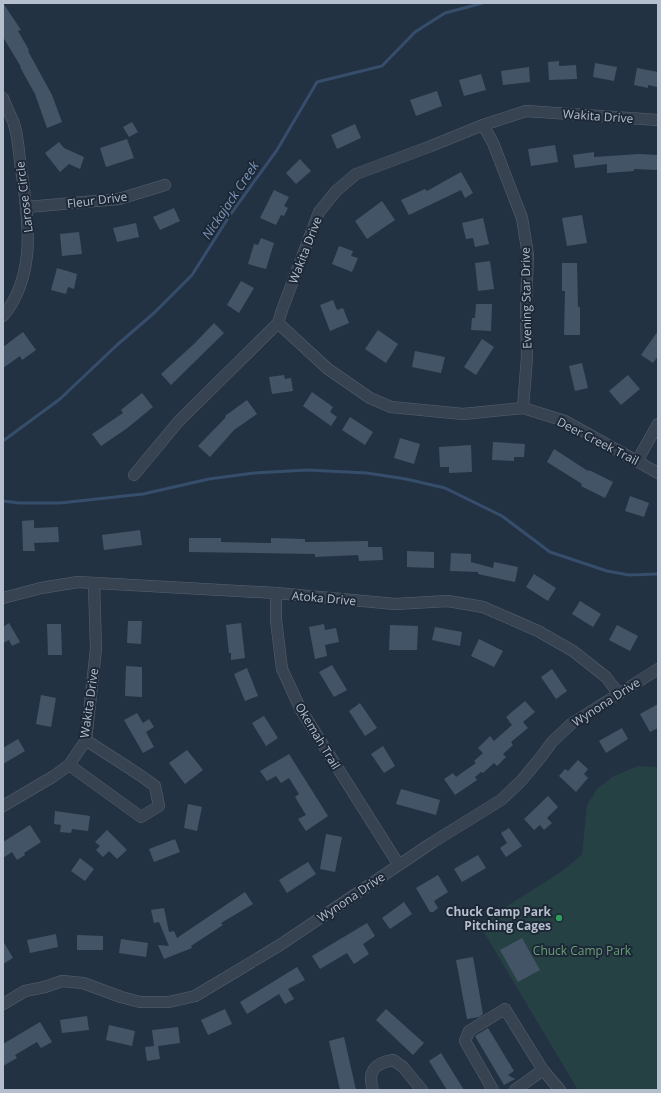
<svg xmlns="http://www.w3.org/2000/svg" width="661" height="1093" font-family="'Open Sans',sans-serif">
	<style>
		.green { fill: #254144 }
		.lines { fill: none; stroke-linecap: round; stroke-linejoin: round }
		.stream { stroke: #364d6b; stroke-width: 3 }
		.building { fill: #445467 }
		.minor-casing { stroke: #56616f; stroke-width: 12 }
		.minor { stroke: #384352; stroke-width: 11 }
		.leisure-dot { fill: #2e9e5b; stroke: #1d2837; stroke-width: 1.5 }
		.labels { text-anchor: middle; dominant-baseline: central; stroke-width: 4; stroke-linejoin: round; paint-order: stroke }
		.street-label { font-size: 12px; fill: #b5becc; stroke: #1d2837 }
		.poi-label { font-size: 12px; font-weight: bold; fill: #b5becc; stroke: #1d2837; text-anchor: end }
		.park-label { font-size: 12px; fill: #6a9f75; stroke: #1d2837 }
		.water-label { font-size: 13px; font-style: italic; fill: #7a95b6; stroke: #1d2837 }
	</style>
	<rect width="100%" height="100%" fill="#233243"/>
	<polygon class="green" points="638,766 658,767 658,1090 578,1090 479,924 559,873 582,855 587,805 597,789 612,777"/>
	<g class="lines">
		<g class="stream">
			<polyline points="3,441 60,399 117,345 154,313 192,275 230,215 277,150 317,82 382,66 415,32 445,13 483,3"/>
			<polyline points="3,501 19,503 60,503 143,494 209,479 254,473 307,470 367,473 406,479 445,488 502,516 550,552 607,571 629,575 658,574"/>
		</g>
	</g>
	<g class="building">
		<polygon points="3,3 21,30 18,31 29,50 28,51 52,95 62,122 47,128 35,94 20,67 21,67 3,37"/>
		<polygon points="559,61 559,66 576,65 577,79 549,80 548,62"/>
		<polygon points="595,63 617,67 614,81 593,77"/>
		<polygon points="529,67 530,82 503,85 501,71"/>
		<polygon points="637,68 658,72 657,87 648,85 648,88 634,85"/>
		<polygon points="481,74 486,90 464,96 459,80"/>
		<polygon points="437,91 442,106 416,116 410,100"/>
		<polygon points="132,122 138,132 129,137 123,127"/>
		<polygon points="355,124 361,138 337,149 331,135"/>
		<polygon points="127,139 134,158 106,167 100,148"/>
		<polygon points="59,142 64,148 84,157 80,169 69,164 60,172 45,153"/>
		<polygon points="555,145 558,162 531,166 528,149"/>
		<polygon points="594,152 594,157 639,154 658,155 658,170 634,169 634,171 607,173 607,164 575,168 573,155"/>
		<polygon points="300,159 311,171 296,184 286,173"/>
		<polygon points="461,172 473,193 465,198 461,190 409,215 401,200 425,189 427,191"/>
		<polygon points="274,190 289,197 284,206 288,208 284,216 281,215 276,225 260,218"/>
		<polygon points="382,201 395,220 367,239 355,221"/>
		<polygon points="174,208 180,221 160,230 153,217"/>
		<polygon points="582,215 587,243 567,246 562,218"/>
		<polygon points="483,218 489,244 475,247 473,238 466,239 462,223"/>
		<polygon points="136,223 139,237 117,242 113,228"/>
		<polygon points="79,232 82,254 62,256 60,234"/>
		<polygon points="261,238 274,243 266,269 248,264 254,244 258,245"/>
		<polygon points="339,246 353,251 351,256 358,258 352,272 332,264"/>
		<polygon points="490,261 494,289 478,291 475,263"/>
		<polygon points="562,263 577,263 578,307 580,307 580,335 564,335 565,291 562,291"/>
		<polygon points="57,268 77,274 74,289 68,287 66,294 51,290"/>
		<polygon points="241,281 254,288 239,313 227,305"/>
		<polygon points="333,300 337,310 343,308 349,323 330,331 320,305"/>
		<polygon points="476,304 492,304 491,331 471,330 472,318 475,318"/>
		<polygon points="214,323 224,333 171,385 161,374 195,343"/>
		<polygon points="378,330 398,344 386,363 365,349"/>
		<polygon points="658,331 658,356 653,363 641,355"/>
		<polygon points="23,332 36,350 22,360 20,356 3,368 3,347"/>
		<polygon points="482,339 494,347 476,375 464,367"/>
		<polygon points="415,351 445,357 441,373 412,367"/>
		<polygon points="582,363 588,388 575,391 569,366"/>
		<polygon points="284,375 285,379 291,378 293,391 272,394 269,377"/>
		<polygon points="628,375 640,389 621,405 609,391"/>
		<polygon points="312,392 333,407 330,412 337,417 331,426 303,406"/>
		<polygon points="142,393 153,407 126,429 101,446 92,434 123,413 121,410"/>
		<polygon points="247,400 257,414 234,430 210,457 198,446 226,417 225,416"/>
		<polygon points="350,417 373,432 365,445 342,430"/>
		<polygon points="400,438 420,444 414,464 394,458"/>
		<polygon points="493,442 525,444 524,457 514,457 514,461 492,460"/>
		<polygon points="471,445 472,472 449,473 449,467 440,467 439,447"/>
		<polygon points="554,449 588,471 589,470 613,482 605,498 581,486 582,484 547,462"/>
		<polygon points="630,496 649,503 644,517 625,511"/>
		<polygon points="34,520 34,528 58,527 59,542 34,543 35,551 23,551 22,521"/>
		<polygon points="140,530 142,545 104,550 102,535"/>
		<polygon points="189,538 221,538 221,542 271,543 271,538 305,539 305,542 368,541 368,547 382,547 383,560 359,561 358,555 315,557 315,554 189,552"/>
		<polygon points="407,551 434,552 434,568 407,567"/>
		<polygon points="451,553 471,554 471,562 493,568 494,562 518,567 515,582 478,574 478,572 450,571"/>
		<polygon points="534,574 556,588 548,601 526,587"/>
		<polygon points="580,601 601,614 593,627 572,614"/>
		<polygon points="128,621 142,621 141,644 127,643"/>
		<polygon points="9,623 20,642 12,646 9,640 3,643 3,627"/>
		<polygon points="241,623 245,658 231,660 231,653 229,653 226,625"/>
		<polygon points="47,624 61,624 62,655 48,655"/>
		<polygon points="324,624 325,630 336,628 339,642 325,645 327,656 315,659 309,627"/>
		<polygon points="390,625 418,626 417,650 389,650"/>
		<polygon points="617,625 638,636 630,651 609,640"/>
		<polygon points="435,627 462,632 460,646 432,640"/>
		<polygon points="479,639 503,651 494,667 471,656"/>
		<polygon points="332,665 347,690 334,697 319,672"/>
		<polygon points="126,666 142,667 142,697 125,696"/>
		<polygon points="247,668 258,696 245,701 234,674"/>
		<polygon points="552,669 567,691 556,699 541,677"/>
		<polygon points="41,695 56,698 51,727 36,724"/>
		<polygon points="525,701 535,712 523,722 528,728 511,742 513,745 503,754 506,757 497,766 494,763 483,773 481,772 475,777 477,780 455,795 444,779 453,773 456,777 476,763 474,761 483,753 478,748 490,736 494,741 512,725 506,717"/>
		<polygon points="360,703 377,728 365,736 349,711"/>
		<polygon points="658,704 658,728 650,732 640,714"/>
		<polygon points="137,713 143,723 149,719 154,727 146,732 154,747 143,753 124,720"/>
		<polygon points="264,716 278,738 266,746 252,723"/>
		<polygon points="622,728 628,739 606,753 599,741"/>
		<polygon points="18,739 25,751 3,764 3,748"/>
		<polygon points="383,746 395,766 384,773 371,754"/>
		<polygon points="187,750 203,770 185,784 169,763"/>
		<polygon points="289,754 328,816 306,831 298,819 306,815 295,797 299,794 289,778 281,783 276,776 267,781 260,771"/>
		<polygon points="578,760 588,769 584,774 588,778 576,792 559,776 565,769 568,771"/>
		<polygon points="401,789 440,800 436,815 396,804"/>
		<polygon points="548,796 558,807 547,818 552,823 544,830 540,825 534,830 524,819"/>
		<polygon points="188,804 202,807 197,831 184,828"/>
		<polygon points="55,811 90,816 88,831 72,829 71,833 60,832 61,825 54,824"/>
		<polygon points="30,825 41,842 24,853 25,855 17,860 12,852 3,858 3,842"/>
		<polygon points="509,828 522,846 506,857 500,848 507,843 501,833"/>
		<polygon points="107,830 127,850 117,859 109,851 103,857 96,850 100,846 95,842"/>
		<polygon points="326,834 342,837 335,872 320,869"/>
		<polygon points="175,839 180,852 154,862 149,849"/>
		<polygon points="478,855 486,868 462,882 454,869"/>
		<polygon points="80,858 94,869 85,881 71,871"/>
		<polygon points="308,862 316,874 287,893 279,880"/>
		<polygon points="438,875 448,892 434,901 438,908 433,912 430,912 416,888"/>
		<polygon points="245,892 253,904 221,923 223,925 191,946 192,948 164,959 158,945 169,946 159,922 154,923 151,910 164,908 169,932 174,931 177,938"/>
		<polygon points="404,902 412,914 390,929 382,918"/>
		<polygon points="367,923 375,936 363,944 369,954 354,964 347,953 320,969 312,956"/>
		<polygon points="56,934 58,947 30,953 27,940"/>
		<polygon points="77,935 103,936 103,950 77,950"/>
		<polygon points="522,938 540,970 518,982 500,950"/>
		<polygon points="121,939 148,943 146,957 119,953"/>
		<polygon points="3,941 13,958 3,964"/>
		<polygon points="473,957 483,1014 479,1017 467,1019 456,960"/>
		<polygon points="297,967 305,980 288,989 294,999 285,1004 279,994 247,1014 240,1002"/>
		<polygon points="225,1009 232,1024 208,1035 201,1020"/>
		<polygon points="386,1009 424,1043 413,1055 376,1020"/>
		<polygon points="87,1016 89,1030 62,1033 60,1020"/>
		<polygon points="40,1022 52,1042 41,1048 37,1042 15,1055 17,1058 3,1066 3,1044"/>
		<polygon points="109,1025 135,1031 132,1046 106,1040"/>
		<polygon points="178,1027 180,1043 158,1046 160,1059 147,1061 145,1047 154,1046 152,1030"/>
		<polygon points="488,1028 514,1071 508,1075 515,1079 504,1085 475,1036"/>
		<polygon points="344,1037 356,1090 340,1090 329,1041"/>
		<polygon points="441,1053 464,1090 447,1090 429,1061"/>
	</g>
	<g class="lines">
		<g class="minor-casing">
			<g id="minor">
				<path d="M3,98c3,9 8,17 11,26 5,15 5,35 8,51 7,48 14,101 -19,141"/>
				<polyline points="483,125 493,143 522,218 528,255 526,305 527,357 523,408"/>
				<polyline points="27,207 119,199 165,185"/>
				<polyline points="278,323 328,369 370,398 391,407 463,414 523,408 565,421 658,473"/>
				<polyline points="637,461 658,424"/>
				<polyline points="134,475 178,422 278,323 282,310 319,212 336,191 356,174 431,146 483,125 526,111 658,120"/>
				<polyline points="276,593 276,620 282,669 301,710 399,865"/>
				<polyline points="3,598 41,588 78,582 276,593 395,604 448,601 483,607 538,631 573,651 606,677 618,693"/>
				<path d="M69,765l72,52 18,-11 -4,-20c-22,-17 -46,-30 -69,-46"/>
				<polyline points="3,806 54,776 69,765 86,740 96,649 94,583"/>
				<polyline points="3,1004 25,991 45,987 62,981 83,983 121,997 140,1002 169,1002 195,996 280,945 433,842 501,800 521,781 541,757 552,742 571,724 658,669"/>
				<path d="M373,1090c-6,-19 2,-27 20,-30l10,7 19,23"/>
				<polyline points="493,1090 465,1041 469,1031 505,1009 543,1070 560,1090"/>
				<polyline points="515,1090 543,1070"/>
			</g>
		</g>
		<use href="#minor" class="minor"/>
	</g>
	<circle class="leisure-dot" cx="559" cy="918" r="4"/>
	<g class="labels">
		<g class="street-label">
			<text transform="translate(598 116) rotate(4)">Wakita Drive</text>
			<text transform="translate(24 197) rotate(-97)">Larose Circle</text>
			<text transform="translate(97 200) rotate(-7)">Fleur Drive</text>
			<text transform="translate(305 250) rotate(-69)">Wakita Drive</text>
			<text transform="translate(526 298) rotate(-91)">Evening Star Drive</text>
			<text transform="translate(598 441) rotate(27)">Deer Creek Trail</text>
			<text transform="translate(324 598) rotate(5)">Atoka Drive</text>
			<text transform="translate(606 702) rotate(-33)">Wynona Drive</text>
			<text transform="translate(89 703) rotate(-82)">Wakita Drive</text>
			<text transform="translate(318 736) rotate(59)">Okemah Trail</text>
			<text transform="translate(351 897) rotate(-34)">Wynona Drive</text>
		</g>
		<g class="poi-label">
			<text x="551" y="911">Chuck Camp Park<tspan x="551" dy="14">Pitching Cages</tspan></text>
		</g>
		<g class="park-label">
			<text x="582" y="950">Chuck Camp Park</text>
		</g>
		<g class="water-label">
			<text transform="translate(230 200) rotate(-56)">Nickajack Creek</text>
		</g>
	</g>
	<rect width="661" height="1093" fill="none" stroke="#b5becc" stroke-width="8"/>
</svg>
